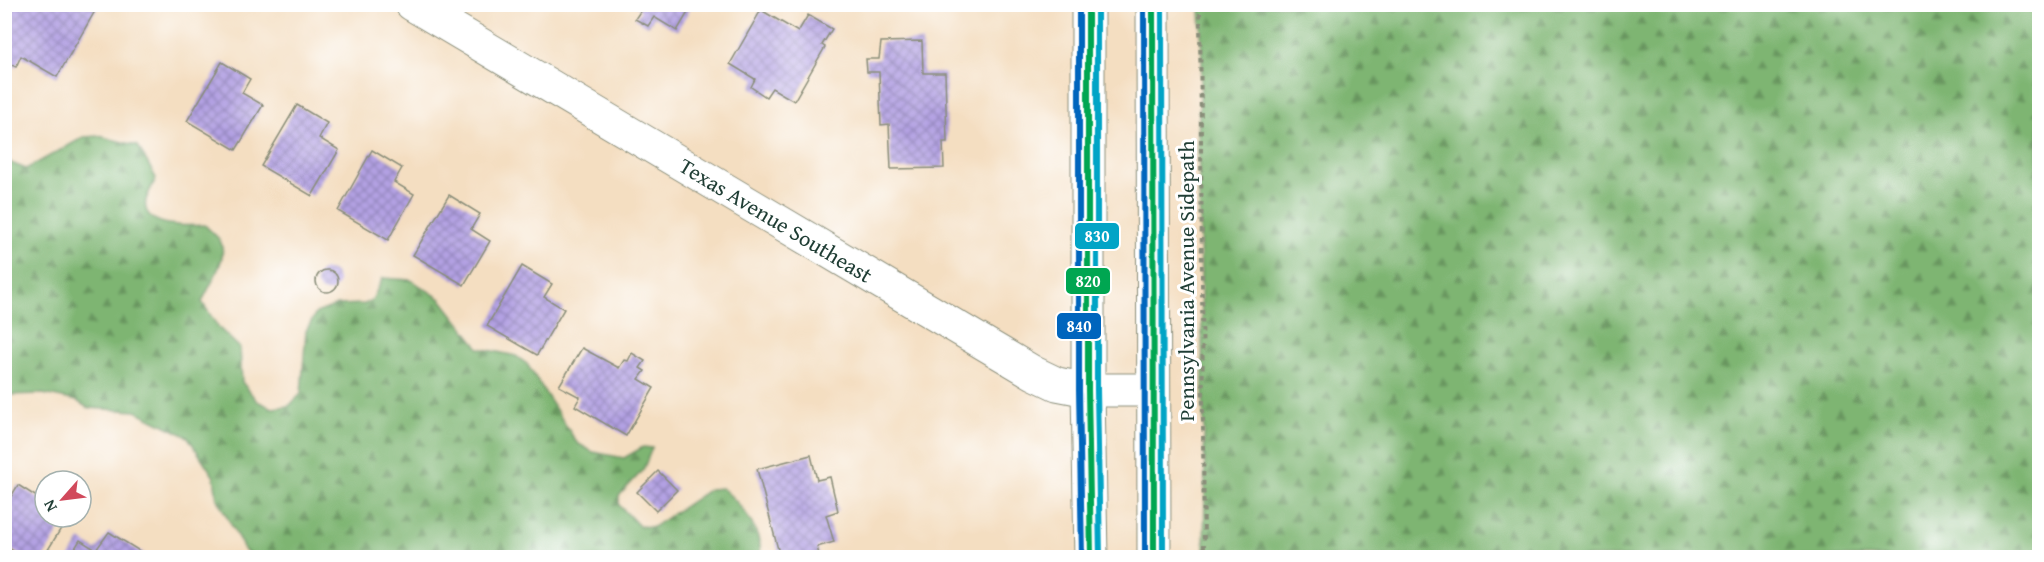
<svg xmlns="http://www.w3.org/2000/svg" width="2044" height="562" font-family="'Gentium Book Plus',serif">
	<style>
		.forest { fill: url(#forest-firs); stroke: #4e7953; stroke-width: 1.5 }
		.building { fill: url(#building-cross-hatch) }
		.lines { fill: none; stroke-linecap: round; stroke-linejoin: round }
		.street-casing { stroke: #8a8e7a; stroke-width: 35 }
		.highway-casing { stroke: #8a8e7a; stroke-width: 35 }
		.path { stroke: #8a8e7a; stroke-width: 4; stroke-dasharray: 4.5 4.5; stroke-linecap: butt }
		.street { stroke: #fff; stroke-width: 33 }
		.highway { stroke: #fff; stroke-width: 33 }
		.bus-1-casing { stroke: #fff; stroke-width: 10 }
		.bus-2-casing { stroke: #fff; stroke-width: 10 }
		.bus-3-casing { stroke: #fff; stroke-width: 10 }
		.bus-1 { stroke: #00a651; stroke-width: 6 }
		.bus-2 { stroke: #0065bd; stroke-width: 6 }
		.bus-3 { stroke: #02a4c6; stroke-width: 6 }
		.labels { text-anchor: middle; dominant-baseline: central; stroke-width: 6; stroke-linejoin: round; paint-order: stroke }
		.street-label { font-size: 22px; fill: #1f3d34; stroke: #fff }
		.line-badge { stroke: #fff; stroke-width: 2 }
		.badge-label { font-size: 16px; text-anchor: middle; font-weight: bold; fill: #fff }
	</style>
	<defs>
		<pattern id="forest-firs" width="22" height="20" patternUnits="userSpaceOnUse" patternTransform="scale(1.5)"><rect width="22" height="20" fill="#7eb572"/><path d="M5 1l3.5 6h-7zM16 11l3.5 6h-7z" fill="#67945e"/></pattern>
		<pattern id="building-cross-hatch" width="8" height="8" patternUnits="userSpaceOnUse" patternTransform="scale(1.5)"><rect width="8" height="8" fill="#b3a1e3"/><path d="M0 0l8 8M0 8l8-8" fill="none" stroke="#9184b9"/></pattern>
	</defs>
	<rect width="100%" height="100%" fill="#fff"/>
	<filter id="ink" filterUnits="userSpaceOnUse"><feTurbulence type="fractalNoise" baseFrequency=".0167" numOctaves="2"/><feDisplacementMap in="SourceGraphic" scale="12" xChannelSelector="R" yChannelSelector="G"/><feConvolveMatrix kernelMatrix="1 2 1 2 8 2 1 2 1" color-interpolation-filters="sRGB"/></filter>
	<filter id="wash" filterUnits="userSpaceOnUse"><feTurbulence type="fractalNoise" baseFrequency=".008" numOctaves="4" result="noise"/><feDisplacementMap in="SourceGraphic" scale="24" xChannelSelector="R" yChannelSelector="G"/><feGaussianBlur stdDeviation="1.35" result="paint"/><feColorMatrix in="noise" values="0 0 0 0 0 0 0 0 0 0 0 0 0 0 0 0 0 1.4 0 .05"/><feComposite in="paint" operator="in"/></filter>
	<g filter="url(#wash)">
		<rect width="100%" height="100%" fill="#f4dec1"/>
		<g class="forest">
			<polygon points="1200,5 2039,5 2039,557 1204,557 1205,485 1198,136 1202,63"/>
			<path d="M99,136l39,10 18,32c-3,7 -8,15 -10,22 -6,29 43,26 59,25 4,5 10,9 14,14 12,17 -10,46 -17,63l16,25 22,21 2,34 15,19 15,7 17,-2 12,-12 5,-63 10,-18 21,-8 28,-1 7,-4 11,-22 28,2 30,19 38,49 37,8 11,8 50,79 16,9 31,6 19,-11 9,1 -9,22 -24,26v9l20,21 14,1 57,-38 12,-1c18,15 42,45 38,69l-504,1 -11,-7 -28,-53 -3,-21 -26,-40 -52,-26 -48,-3 -11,-7 -34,-7 -38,1v-238l6,6 15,6 58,-32z"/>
		</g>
		<g id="blocks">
			<g class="building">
				<polygon points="6,4 99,4 57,77 21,56 16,67 4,61 4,8"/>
				<polygon points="633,4 693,4 677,31 654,17 648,26 635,19 641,10"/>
				<polygon points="761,10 798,32 808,15 832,29 822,45 825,47 794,101 772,88 766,97 751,87 755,79 730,64"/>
				<polygon points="922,41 923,73 945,73 947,142 943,142 944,168 891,169 889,124 881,125 879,72 867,72 866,59 879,59 881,42"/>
				<polygon points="222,62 250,79 242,93 263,105 236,150 187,121"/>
				<polygon points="297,105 327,123 319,138 339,150 312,196 261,166"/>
				<polygon points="372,150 402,168 394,182 414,194 388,240 338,211"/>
				<polygon points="449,195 480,214 471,229 490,241 464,285 413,255"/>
				<polygon points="522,266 552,284 544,297 564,309 537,355 487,326"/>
				<circle cx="327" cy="281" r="11"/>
				<polygon points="582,348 619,368 624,360 628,361 632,353 645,361 640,368 645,371 639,379 654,388 626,436 575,406 580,397 559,386"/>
				<polygon points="811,455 817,480 830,477 838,511 826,515 834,542 817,547 820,558 780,557 757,469"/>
				<polygon points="658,471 677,490 656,511 637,492"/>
				<polygon points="18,485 43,501 45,497 45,517 68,517 43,558 24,558 4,545 4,508"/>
				<polygon points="109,532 146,555 145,558 69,558 80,540 96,550"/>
			</g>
		</g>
	</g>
	<g filter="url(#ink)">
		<use href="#blocks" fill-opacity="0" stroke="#8a8e7a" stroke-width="1.5"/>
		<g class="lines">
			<g class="street-casing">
				<polyline id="street" points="412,4 1034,373 1057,384 1088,390 1153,390"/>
			</g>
			<g class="highway-casing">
				<g id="highway">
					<polyline points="1088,4 1088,390 1091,558"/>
					<polyline points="1153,4 1154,558"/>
				</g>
			</g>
			<polyline class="path" points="1200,4 1204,558"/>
			<use href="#street" class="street"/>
			<use href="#highway" class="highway"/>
			<g class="bus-1-casing">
				<g id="bus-1">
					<polyline points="1088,4 1088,390 1091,558"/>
					<polyline points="1153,4 1154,558"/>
				</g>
			</g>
			<g class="bus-2-casing">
				<g id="bus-2">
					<polyline points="1079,4 1079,390 1082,558"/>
					<polyline points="1144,4 1145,558"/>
				</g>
			</g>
			<g class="bus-3-casing">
				<g id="bus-3">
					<polyline points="1097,4 1097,390 1100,558"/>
					<polyline points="1162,4 1163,558"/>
				</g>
			</g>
			<use href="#bus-1" class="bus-1"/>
			<use href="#bus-2" class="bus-2"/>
			<use href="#bus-3" class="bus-3"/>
		</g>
	</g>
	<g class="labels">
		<g class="street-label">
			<text transform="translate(776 220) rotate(31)">Texas Avenue Southeast</text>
			<text transform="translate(1186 281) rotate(-90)">Pennsylvania Avenue Sidepath</text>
		</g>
	</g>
	<g class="line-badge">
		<rect x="1074" y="222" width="46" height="28" rx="6" fill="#02a4c6"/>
		<rect x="1065" y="267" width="46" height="28" rx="6" fill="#00a651"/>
		<rect x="1056" y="312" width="46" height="28" rx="6" fill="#0065bd"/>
	</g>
	<g class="badge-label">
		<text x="1097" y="242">830</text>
		<text x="1088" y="287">820</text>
		<text x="1079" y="332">840</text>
	</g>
	<rect width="2044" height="562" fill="none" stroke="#fff" stroke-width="24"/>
	<g transform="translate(63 499) rotate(242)"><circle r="28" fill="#ffffff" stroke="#a5b1ae" stroke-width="1.5"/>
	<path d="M0-4.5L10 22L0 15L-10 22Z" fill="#d1495b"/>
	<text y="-9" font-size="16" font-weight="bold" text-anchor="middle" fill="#1f3d34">N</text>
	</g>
</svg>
